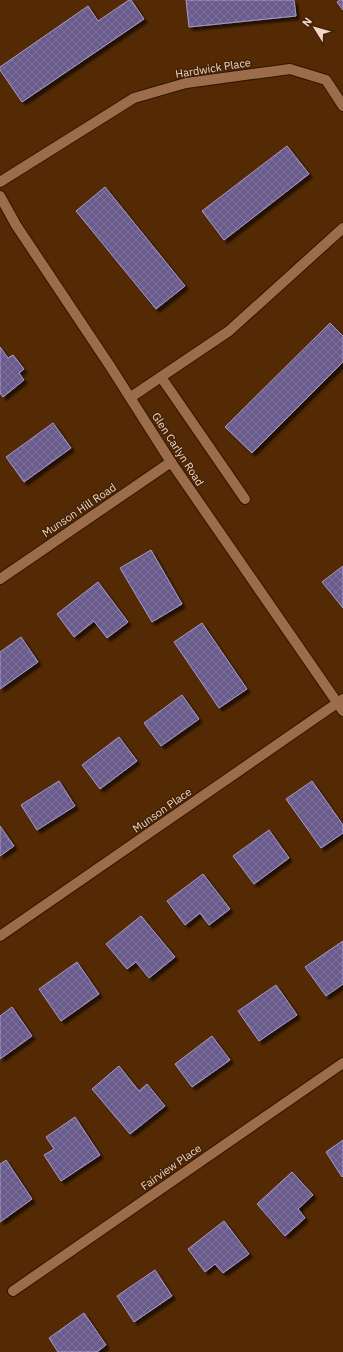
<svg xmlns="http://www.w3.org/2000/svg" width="343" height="1352" font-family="'IBM Plex Sans',sans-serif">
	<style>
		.building { fill: url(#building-cross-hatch); stroke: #a799ce; filter: url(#shadow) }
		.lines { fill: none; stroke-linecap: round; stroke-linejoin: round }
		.minor-casing { stroke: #331500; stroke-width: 12 }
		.minor { stroke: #9c6d4b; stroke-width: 10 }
		.labels { text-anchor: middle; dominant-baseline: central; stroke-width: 3; stroke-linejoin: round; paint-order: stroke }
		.street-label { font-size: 11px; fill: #f1d7c4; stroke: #442308 }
	</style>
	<defs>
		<pattern id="building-cross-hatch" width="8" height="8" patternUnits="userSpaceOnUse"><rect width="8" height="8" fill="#695b8c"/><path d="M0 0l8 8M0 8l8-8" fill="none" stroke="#7f729b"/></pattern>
		<filter id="shadow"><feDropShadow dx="3.5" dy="3.5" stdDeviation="1" flood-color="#0009"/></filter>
	</defs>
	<rect width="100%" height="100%" fill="#542a04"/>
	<g class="building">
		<polygon points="129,0 131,0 144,19 22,102 0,70 0,67 88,6 98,21"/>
		<polygon points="186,0 294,0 296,16 189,27"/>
		<polygon points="340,0 343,0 343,10 337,2"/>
		<polygon points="287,146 309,174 224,240 202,211"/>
		<polygon points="105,187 185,286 156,309 76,211"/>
		<polygon points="330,323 343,336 343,362 252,453 225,427"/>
		<polygon points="0,347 8,358 13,355 24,369 19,373 24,380 3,397 0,393"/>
		<polygon points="53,423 71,448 24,482 6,457"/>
		<polygon points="151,550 182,604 152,622 120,568"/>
		<polygon points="343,566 343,608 322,582"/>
		<polygon points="98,582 128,622 107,638 94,621 74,637 57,614"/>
		<polygon points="202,623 247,689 219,708 174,642"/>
		<polygon points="21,637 38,662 0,689 0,652"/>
		<polygon points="182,695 199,719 161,746 144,723"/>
		<polygon points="119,737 137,761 100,789 82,765"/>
		<polygon points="59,781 75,806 37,830 21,805"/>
		<polygon points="312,781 343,825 343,833 321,848 286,799"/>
		<polygon points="0,826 14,846 0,856"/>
		<polygon points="269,830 289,858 254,884 233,856"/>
		<polygon points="203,874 230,909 209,925 200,913 185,925 167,901"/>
		<polygon points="141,916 175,957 149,978 136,962 127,969 106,944"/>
		<polygon points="343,941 343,984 326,996 305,967"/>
		<polygon points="77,962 99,994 61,1021 39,989"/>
		<polygon points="276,985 297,1015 259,1041 238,1011"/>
		<polygon points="12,1007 32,1036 0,1059 0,1016"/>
		<polygon points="212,1036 230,1060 192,1087 175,1064"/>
		<polygon points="119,1066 139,1091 147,1084 165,1106 130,1134 92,1089"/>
		<polygon points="75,1117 100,1155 61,1181 44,1155 54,1149 46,1137"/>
		<polygon points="343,1140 343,1176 342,1177 326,1152"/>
		<polygon points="6,1160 32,1199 0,1222 0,1164"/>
		<polygon points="292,1172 313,1195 298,1209 305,1218 285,1236 257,1204"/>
		<polygon points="224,1221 249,1254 223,1273 215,1264 205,1272 188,1249"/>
		<polygon points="155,1270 172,1296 134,1322 117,1296"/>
		<polygon points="84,1313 106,1345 97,1352 58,1352 49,1338"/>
	</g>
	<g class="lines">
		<g class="minor-casing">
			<g id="minor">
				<polyline points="0,182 134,98 186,83 290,69 326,80 343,106"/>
				<polyline points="0,196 16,225 110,366 171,462 343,711"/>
				<polyline points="161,377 245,499"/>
				<polyline points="131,397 229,331 343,228"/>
				<polyline points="0,579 171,462"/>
				<polyline points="0,936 343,699"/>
				<polyline points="13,1291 343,1063"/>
			</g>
		</g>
		<use href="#minor" class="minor"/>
	</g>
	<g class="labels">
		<g class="street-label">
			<text transform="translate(213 68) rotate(-9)">Hardwick Place</text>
			<text transform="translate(178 449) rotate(57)">Glen Carlyn Road</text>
			<text transform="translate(79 510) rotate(-34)">Munson Hill Road</text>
			<text transform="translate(162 810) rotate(-35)">Munson Place</text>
			<text transform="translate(171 1167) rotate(-35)">Fairview Place</text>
		</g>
	</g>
	<g transform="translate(315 28) rotate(307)" stroke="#442308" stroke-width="3" paint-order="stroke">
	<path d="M0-3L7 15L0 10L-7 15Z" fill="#f1d7c4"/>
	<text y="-6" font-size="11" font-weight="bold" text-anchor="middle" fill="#f1d7c4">N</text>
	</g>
</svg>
